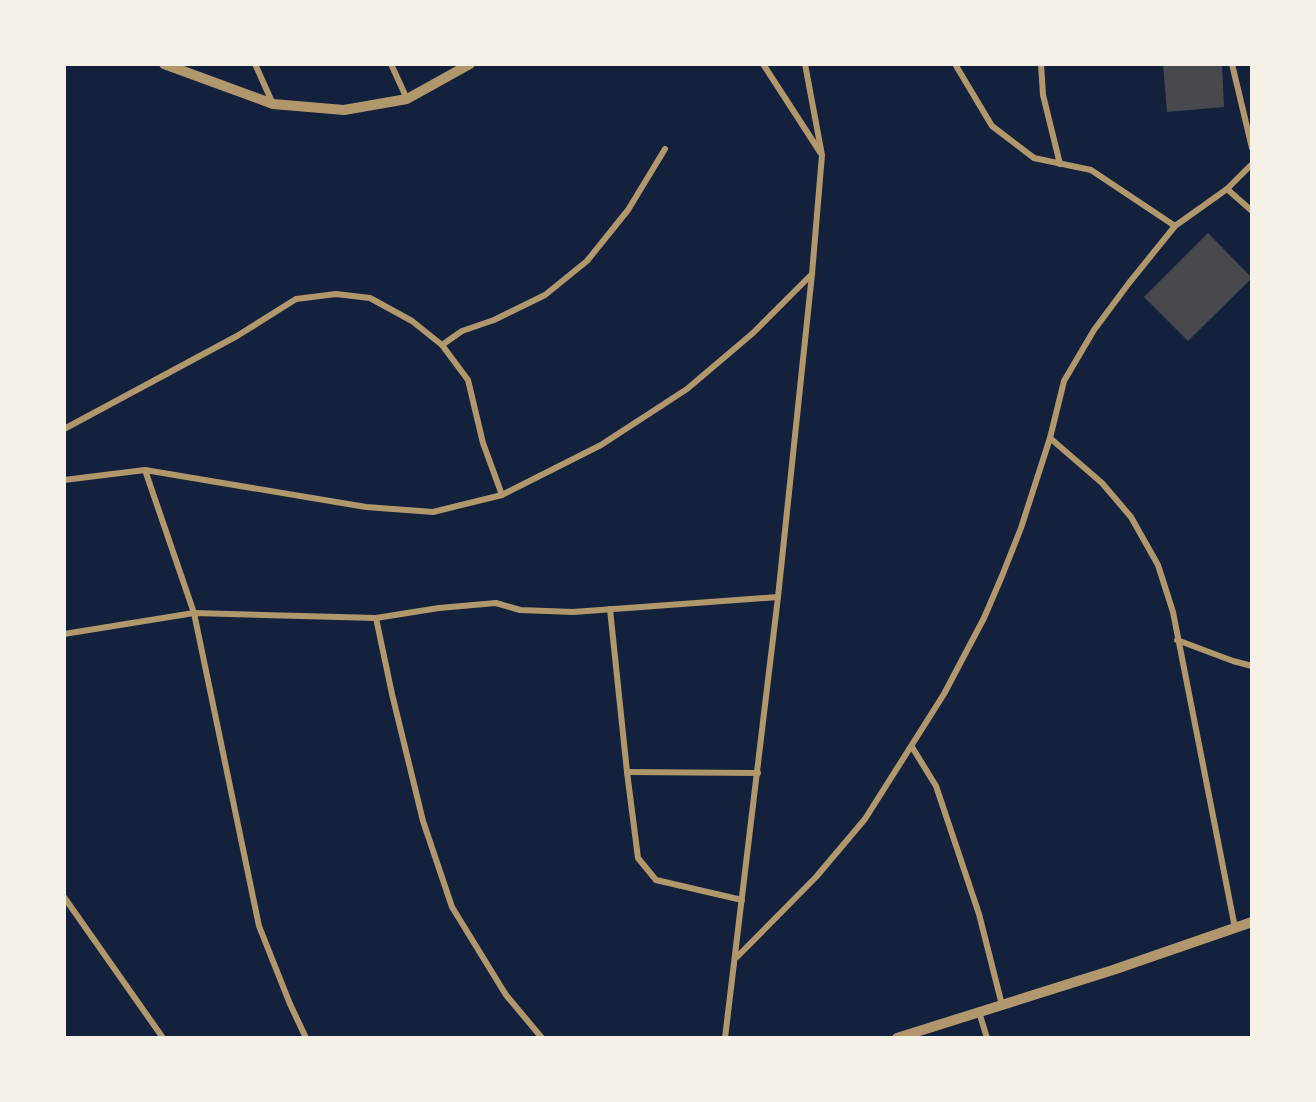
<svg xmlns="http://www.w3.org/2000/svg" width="1316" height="1102" font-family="'Open Sans',sans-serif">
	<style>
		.building { fill: #48494c }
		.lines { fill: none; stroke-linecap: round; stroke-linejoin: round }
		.minor { stroke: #b1986c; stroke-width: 6 }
		.tertiary { stroke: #b1986c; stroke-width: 10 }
	</style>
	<rect width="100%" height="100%" fill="#14213d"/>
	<g class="building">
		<polygon points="1163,64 1222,64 1224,107 1167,112"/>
		<polygon points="1208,233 1252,278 1188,341 1144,297"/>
	</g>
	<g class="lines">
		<g class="minor">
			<polyline points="255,64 273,104"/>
			<polyline points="391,64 407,99"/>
			<polyline points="763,64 820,152"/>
			<polyline points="955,64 992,126 1034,158 1091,170 1175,226"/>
			<polyline points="1041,64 1043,95 1060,164"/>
			<polyline points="1232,64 1252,148"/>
			<polyline points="1227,189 1252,211"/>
			<polyline points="442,345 462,331 494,320 545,295 587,261 628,210 665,149"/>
			<polyline points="64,429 237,336 296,299 336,294 370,298 412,321 442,345 468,380 483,443 502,495"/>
			<polyline points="1050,438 1102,483 1131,517 1158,565 1173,612 1235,928"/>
			<polyline points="145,470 194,613 259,926 290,1004 306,1038"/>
			<polyline points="64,480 145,470 366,507 433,512 502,495 601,445 687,389 753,333 812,274"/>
			<polyline points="610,609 627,772 638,858 656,880 742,900"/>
			<polyline points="376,618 392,694 423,821 452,907 506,995 542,1038"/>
			<polyline points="64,634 194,613 376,618 439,608 496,603 520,610 573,612 778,597"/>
			<polyline points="1177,640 1233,661 1252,666"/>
			<polyline points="912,747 936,786 979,914 1002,1005"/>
			<polyline points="627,772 758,773"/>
			<polyline points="64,897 163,1038"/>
			<polyline points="737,957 816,877 865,819 944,694 984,618 1002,576 1021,528 1050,438 1064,381 1094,330 1129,283 1175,226 1227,189 1252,164"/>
			<polyline points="979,1012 987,1038"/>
			<polyline points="725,1038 778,597 812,274 822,155 805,64"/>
		</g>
		<g class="tertiary">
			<polyline points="164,64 273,104 344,110 407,99 470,64"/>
			<polyline points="897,1038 1113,970 1252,922"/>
		</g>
	</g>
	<rect width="1316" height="1102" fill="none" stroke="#f6f1e7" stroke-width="132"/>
</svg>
